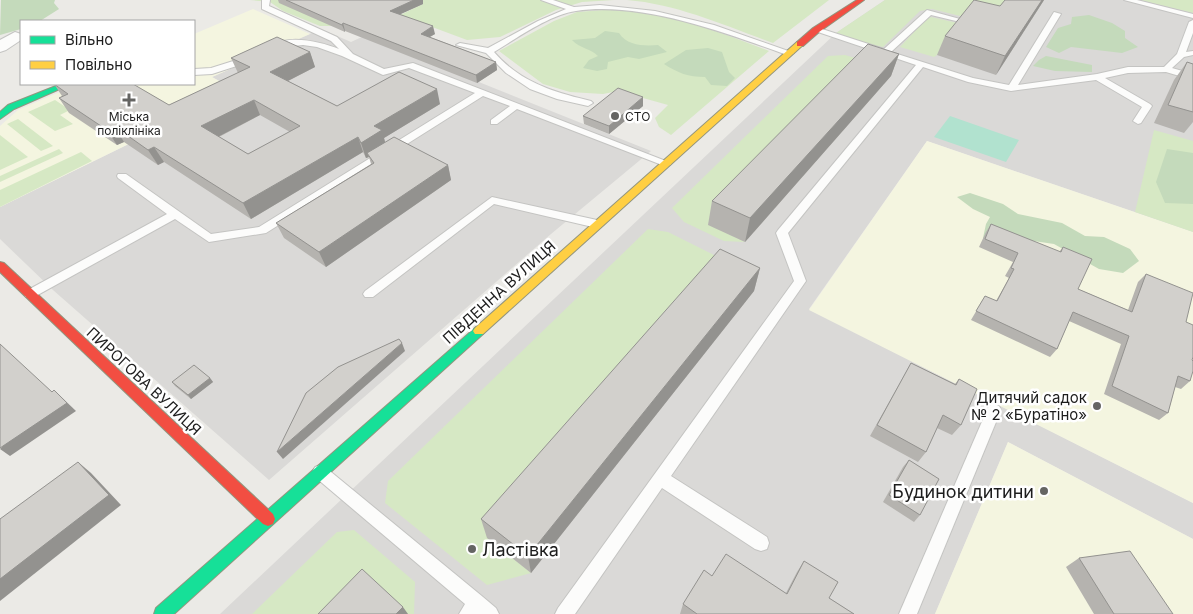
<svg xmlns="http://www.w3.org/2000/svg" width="1193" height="614" font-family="Inter,sans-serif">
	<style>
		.residential { fill: #dad9d7 }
		.education { fill: #f4f5e0 }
		.grass { fill: #d6e8c4 }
		.forest { fill: #c4dabb }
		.pitch { fill: #b1e2cf }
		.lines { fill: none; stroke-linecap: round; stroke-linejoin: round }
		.lane-casing { stroke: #c4c4c2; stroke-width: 2 }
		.street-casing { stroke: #c4c4c2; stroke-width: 2 }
		.fast-casing { stroke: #92957e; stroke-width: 2 }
		.slow-casing { stroke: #92957e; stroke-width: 2 }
		.jam-casing { stroke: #92957e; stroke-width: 2 }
		.lane { fill: #fcfcfb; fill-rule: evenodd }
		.street { fill: #fcfcfb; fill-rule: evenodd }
		.fast { fill: #16e098; fill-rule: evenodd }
		.slow { fill: #ffcf43; fill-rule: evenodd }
		.jam { fill: #f24e42; fill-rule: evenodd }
		.wall { fill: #b5b3af; fill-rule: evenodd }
		.shaded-wall { fill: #93928f }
		.building { fill: #d2d0cc; stroke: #93928f; fill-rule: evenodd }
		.poi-dot { fill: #656563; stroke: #fff; stroke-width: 2 }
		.labels { text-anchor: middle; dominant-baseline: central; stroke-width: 5; stroke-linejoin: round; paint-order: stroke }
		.far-poi-label { font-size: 12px; fill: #1d1d1d; stroke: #fff }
		.street-label { font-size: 15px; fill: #1d1d1d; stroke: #fff }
		.poi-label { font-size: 15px; fill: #1d1d1d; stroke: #fff; text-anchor: end }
		.near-poi-label { font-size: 18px; fill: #1d1d1d; stroke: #fff; text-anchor: end }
	</style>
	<rect width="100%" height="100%" fill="#ebeae6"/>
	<g class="residential">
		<polygon points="885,0 1193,0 1193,232 927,141 809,309 1193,503 1193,539 1008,442 935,614 220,614 836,33"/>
		<polygon points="321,29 351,42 364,36 651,151 551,234 269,480 53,290 0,239 0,207 237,91 212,77"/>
	</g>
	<g class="education">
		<polygon points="253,9 310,34 212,77 237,91 0,207 0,126 18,110 78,84 194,84 194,34"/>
		<polygon points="927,141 1193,232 1193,503 809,310"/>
		<polygon points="1008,442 1193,539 1193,614 935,614"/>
	</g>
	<g class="grass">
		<polygon points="250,0 387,0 330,26 320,26 283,11 270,2"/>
		<polygon points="414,0 614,0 582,2 556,10 500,37 467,40 400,15 423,4"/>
		<path d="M627,0h202l-56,43c-47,-17 -96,-39 -146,-43z"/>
		<polygon points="885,0 1014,0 992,24 932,9 920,11 883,47 867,44 836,33"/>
		<polygon points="1140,0 1193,0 1193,13 1189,12"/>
		<path d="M629,8c49,9 94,25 140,43l-98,84 -12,-8 -4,-9 13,-13 -50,-14 -15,3 -33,-2 -27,-8 -44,-33 55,-30 23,-9z"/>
		<polygon points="931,17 962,24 937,55 934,57 900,47 925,20"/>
		<polygon points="845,55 885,67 891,76 860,67 708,224 745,242 724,241 684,222 672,208 828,56"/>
		<polygon points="55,100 70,110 60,115 73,124 55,131 28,112"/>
		<polygon points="18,119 53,146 41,151 7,124"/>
		<polygon points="1154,130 1193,141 1193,232 1135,212"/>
		<polygon points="0,135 28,157 0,170"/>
		<polygon points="59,149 63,153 0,182 0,176"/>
		<polygon points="81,152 92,161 0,207 0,190"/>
		<polygon points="648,229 668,232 750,273 754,291 716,272 487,537 531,573 487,585 385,503 388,481"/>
		<polygon points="354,530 415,582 414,614 252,614 337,532"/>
	</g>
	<g class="forest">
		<polygon points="1,0 55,0 54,3 59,9 40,21 21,21 21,29 0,35"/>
		<polygon points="1089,15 1112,23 1125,31 1125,38 1138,47 1122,53 1071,47 1059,53 1046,47 1058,28 1071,24 1072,17"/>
		<path d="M605,31l14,2c8,13 26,13 39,12l9,7 -28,7 -11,-2 -20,5 -1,7 -10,2 -14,-3 6,-8 9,-4c-6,-7 -19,-8 -26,-16l23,-2z"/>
		<path d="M708,48l14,4 7,20 6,6 -8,8 -16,-1 -6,-8c-17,0 -27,-4 -41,-13l22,-14z"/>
		<polygon points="1046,56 1092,65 1092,72 1055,71 1033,66 1039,60"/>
		<polygon points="1167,149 1193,153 1193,204 1165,203 1156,182"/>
		<polygon points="970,193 1003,204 1018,214 1062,223 1085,236 1104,237 1130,249 1139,261 1123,273 1099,269 1054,244 1027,240 996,244 983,238 986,224 990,217 973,209 957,197"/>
	</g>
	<polygon class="pitch" points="950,116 1019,140 1006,162 934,137"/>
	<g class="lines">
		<g class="lane-casing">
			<g id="lane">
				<path d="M262,0h8l-1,6 68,31 16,17 31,15 29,-6 258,100 -1,2h-8l-145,-56 -20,15h-6v-4l19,-14 -27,-10 -217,137 -57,9 -34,-23 -141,78h-8l-2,-3 2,-3 141,-77 -49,-36 -1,-2 1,-2h8l85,60 48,-7 216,-134 -66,-25 -26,7 -41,-19 -25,-9 -14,-2 -30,3 -1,-2c17,-12 49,-4 67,3l-8,-8 -69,-32z"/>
				<path d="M541,0h12l21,7 26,-2 55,6 59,14 80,28 -7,2c-61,-22 -146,-54 -211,-44 -27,4 -59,27 -82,41 26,30 59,40 97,49l2,2 -5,3 -31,-7 -27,-10 -24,-16 -20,-20 -30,-8 4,-2 28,5 50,-27 28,-12z"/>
				<polygon points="1124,0 1137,0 1193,14 1193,18"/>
				<polygon points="927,10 960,19 956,21 931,15 891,52 973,78 1009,85 1054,12 1061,14 1018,85 1097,74 1128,67 1164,67 1177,54 1189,22 1193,20 1193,33 1186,52 1193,51 1193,55 1184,57 1172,68 1193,74 1193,80 1166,72 1128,73 1105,78 1150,104 1152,106 1141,123 1138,124 1133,121 1142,107 1096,80 1011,91 968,82 923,67 788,233 806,281 671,476 767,537 769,543 767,549 761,551 755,549 662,488 575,614 555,614 558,608 794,281 776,233 778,230 916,65 812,30 819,28 884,49"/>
				<polygon points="249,56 252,57 252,61 212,74 194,75 194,69 211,68"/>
				<polygon points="492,197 597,220 603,224 597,228 494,204 373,297 365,297 363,294 365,291"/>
				<polygon points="994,404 999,406 1001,410 917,614 899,614 987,410 989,406"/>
				<polygon points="320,465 325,467 483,597 496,608 499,614 459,614 465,604 315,477 312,472 315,467"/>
			</g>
		</g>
		<g class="street-casing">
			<polygon id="street" points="15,32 21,34 21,40 6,50 0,52 0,40"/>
		</g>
		<g class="fast-casing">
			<g id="fast">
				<polygon points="61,84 71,84 14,109 0,119 0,112 8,105"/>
				<polygon points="479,326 483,328 485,331 483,334 174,614 154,614 156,608 475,328"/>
			</g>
		</g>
		<g class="slow-casing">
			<polygon id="slow" points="797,42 804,44 483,334 475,334 473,331 475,328"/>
		</g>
		<g class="jam-casing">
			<g id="jam">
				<polygon points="857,0 864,0 819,32 803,46 797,46 797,42 813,28"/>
				<polygon points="0,262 4,263 273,514 275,519 273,524 268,526 263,524 0,272"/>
			</g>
		</g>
		<use href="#lane" class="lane"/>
		<use href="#street" class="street"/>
		<use href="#fast" class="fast"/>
		<use href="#slow" class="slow"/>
		<use href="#jam" class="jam"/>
	</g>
	<g class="wall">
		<polygon points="278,0 423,0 423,4 400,14 435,34 430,37 496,62 497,70 477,83 345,31 345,32 279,3"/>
		<polygon points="1044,0 996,75 937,55 945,36 1000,6"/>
		<path d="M310,52l5,15 -27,14 49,25 103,-2 -56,34 1,4 63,23 3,15 -125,87 -42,-29 -8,-15 95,-59 -2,-7 -3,1 -3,-6 -112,67 -87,-57 -6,3 -34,-23 -7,3 -48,-32 -10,-15 3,-2 -8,-12 115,21 69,-32 -7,-15zM260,115l30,17 -42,22 -29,-17z"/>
		<polygon points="899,54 891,76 745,242 708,225 712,201"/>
		<polygon points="1187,62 1193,64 1193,122 1184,133 1154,123 1174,80"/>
		<polygon points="643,97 643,106 609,134 584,124 583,116"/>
		<polygon points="991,224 1059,252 1063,247 1078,289 1128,310 1138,282 1146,274 1186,322 1192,360 1190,381 1181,389 1175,387 1168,413 1159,420 1104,394 1121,344 1069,321 1057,349 1050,357 971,320 985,296 996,301 1009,278 1005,276 1013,262 979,247 986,232"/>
		<polygon points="760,268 754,291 531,573 487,538 481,519"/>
		<polygon points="911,363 955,384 959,379 961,425 952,435 937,428 926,452 918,462 870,436"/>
		<polygon points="210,378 213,382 191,399 175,386 172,382"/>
		<polygon points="909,460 920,515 914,522 883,502 903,467"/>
		<polygon points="1079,558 1173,614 1094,614 1066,567"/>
		<polygon points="804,561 829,598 854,614 680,614 683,604 712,576 786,593 797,572"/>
	</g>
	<g class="shaded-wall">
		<polygon points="414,0 423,0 423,4 392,18 390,11"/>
		<polygon points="1042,0 1044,0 996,75 1005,56"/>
		<polygon points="343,23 345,31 345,32 342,25"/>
		<polygon points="433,26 435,34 422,41 421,34"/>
		<polygon points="310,52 315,67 276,87 270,72"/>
		<polygon points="899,54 891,76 745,242 750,218"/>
		<polygon points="496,62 497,70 477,83 476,75"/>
		<polygon points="437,89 440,104 384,138 386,146 367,153 369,157 366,158 361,143 374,126"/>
		<polygon points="643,97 643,106 609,134 609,126"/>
		<polygon points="254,100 260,115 210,141 201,126"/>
		<polygon points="114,126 124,142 117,145 107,130"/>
		<polygon points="358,137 363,152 251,219 243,203"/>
		<polygon points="154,147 164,162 158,165 148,150"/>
		<polygon points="448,165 451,180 326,267 319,252"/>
		<polygon points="760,268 754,291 531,573 528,556"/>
		<polygon points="402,343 405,351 283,459 277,452"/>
		<polygon points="210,378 213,382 191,399 188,395"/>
		<polygon points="54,390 76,411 10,456 0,449"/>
		<polygon points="78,462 91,473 121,505 0,601 0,579"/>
		<polygon points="403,607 408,614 396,614"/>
	</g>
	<g class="building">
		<polygon points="286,0 414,0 390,11 433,26 421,34 496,62 476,75 343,23 342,25"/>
		<polygon points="974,0 1000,6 1005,0 1042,0 1005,56 945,36"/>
		<path d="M277,37l33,15 -40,20 67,34 62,-34 38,17 -63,37 8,4 -21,13 -3,-6 -115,66 -89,-56 -6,3 -34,-24 -7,4 -48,-32 9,-4 -14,-10h79l36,21 81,-38 -19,-9zM254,100l46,26 -52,28 -47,-28z"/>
		<polygon points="868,44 899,54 750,218 712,201"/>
		<polygon points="1187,62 1193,64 1193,112 1168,105"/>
		<polygon points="618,88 643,97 609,126 583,116"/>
		<polygon points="394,137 448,165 319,252 276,223 374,163 367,153"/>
		<polygon points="991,224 1061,252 1063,247 1092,259 1078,289 1132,312 1146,274 1193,293 1186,322 1193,325 1193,357 1192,360 1193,361 1193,371 1190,381 1178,376 1168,413 1112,386 1129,336 1073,312 1057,349 976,311 985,296 997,301 1014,269 1011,268 1018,253 985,239"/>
		<polygon points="720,249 760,268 528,556 481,519"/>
		<polygon points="399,339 402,343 277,452 306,393 338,367"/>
		<polygon points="0,344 52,392 54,390 67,403 0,448"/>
		<polygon points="911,363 956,385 959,379 977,389 961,425 943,415 926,452 877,425"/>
		<polygon points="194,365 210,378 188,395 172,382"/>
		<polygon points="909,460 939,479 920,515 889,495"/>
		<polygon points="78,462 109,495 0,579 0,519"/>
		<polygon points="1130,551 1173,614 1114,614 1079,558"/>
		<polygon points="726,554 787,594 804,561 838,582 829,598 854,614 697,614 683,604 704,570 712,576"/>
		<polygon points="362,569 403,607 396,614 318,614"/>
	</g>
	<g class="poi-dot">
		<path d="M126.5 92.5h5v5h5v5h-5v5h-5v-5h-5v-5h5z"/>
		<circle cx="615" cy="116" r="5"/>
		<circle cx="1097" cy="406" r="5"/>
		<circle cx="1044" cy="491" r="5"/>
		<circle cx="472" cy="549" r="5"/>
	</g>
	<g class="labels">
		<g class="far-poi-label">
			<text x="129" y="116">Міська<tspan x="129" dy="14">поліклініка</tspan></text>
			<text x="625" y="116" text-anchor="start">СТО</text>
		</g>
		<g class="street-label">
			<text transform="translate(499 292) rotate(-42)">ПІВДЕННА ВУЛИЦЯ</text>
			<text transform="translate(144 381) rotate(43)">ПИРОГОВА ВУЛИЦЯ</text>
		</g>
		<g class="poi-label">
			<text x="1087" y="397">Дитячий садок<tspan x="1087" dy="17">№ 2 «Буратіно»</tspan></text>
		</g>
		<g class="near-poi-label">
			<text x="1034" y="491">Будинок дитини</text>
			<text x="482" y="549" text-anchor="start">Ластівка</text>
		</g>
	</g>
	<rect x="20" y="20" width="175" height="65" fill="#ffffff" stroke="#a5a5a5"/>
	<rect x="30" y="36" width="25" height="8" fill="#16e098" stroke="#a5a5a5"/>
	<text x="65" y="45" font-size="15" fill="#1d1d1d">Вільно</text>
	<rect x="30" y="61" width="25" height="8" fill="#ffcf43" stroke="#a5a5a5"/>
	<text x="65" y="70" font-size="15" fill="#1d1d1d">Повільно</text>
</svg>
